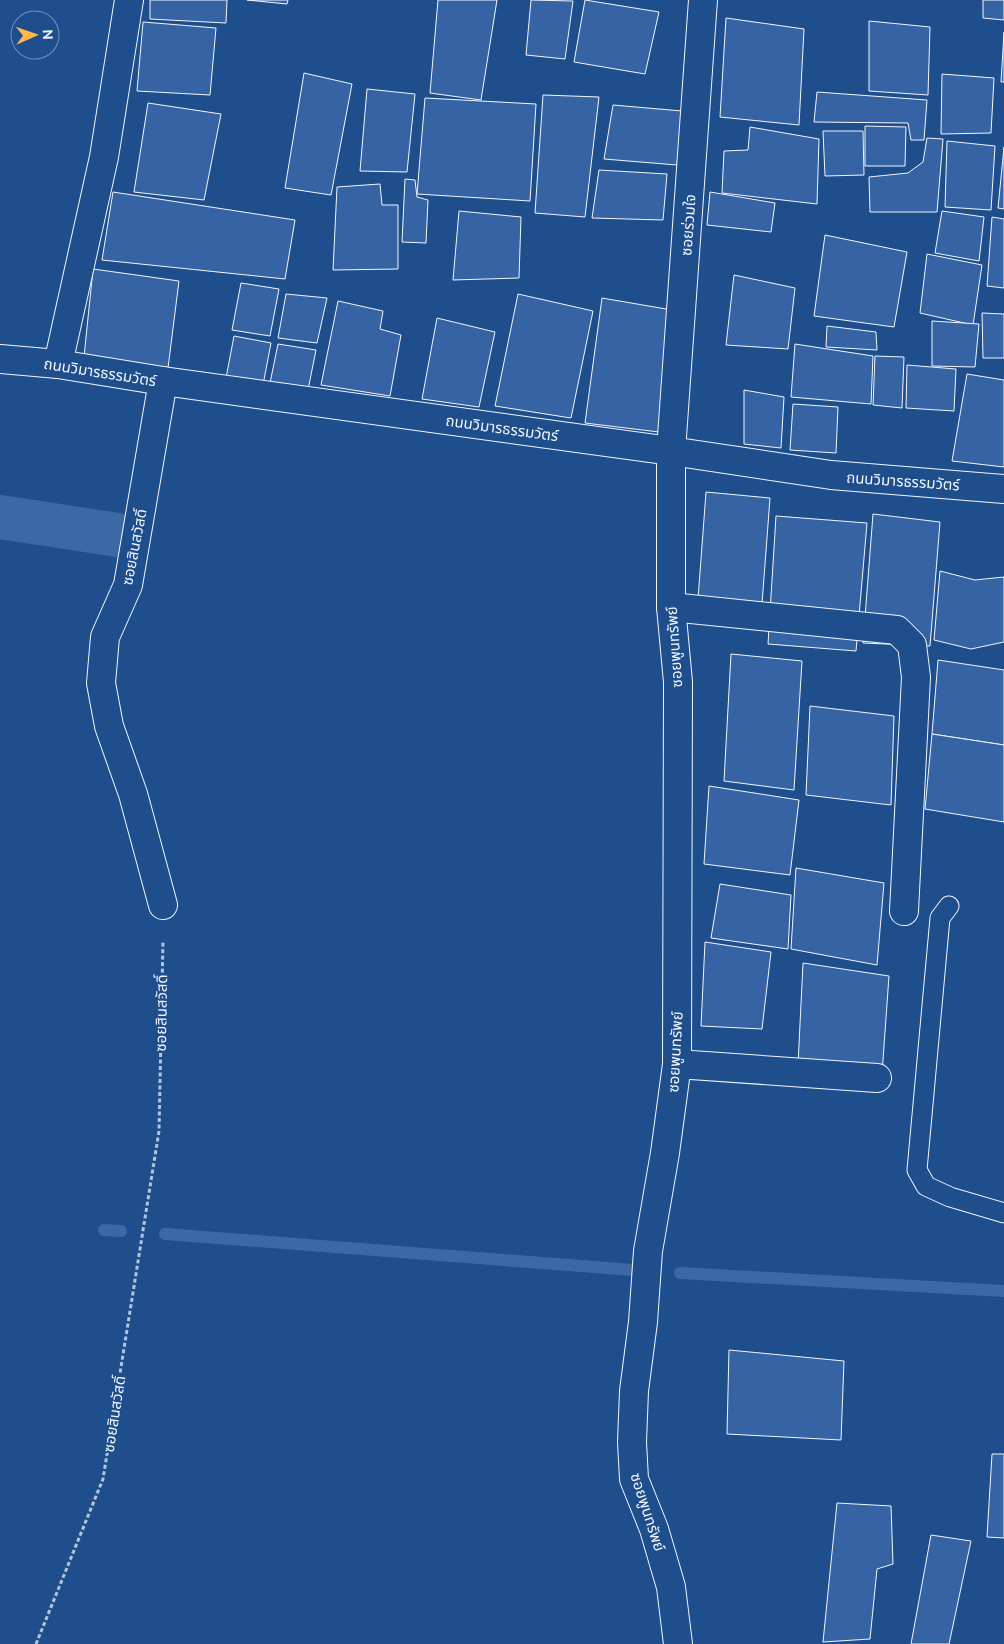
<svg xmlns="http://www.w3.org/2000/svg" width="1004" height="1644" font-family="Ubuntu,'Noto Sans Thai',sans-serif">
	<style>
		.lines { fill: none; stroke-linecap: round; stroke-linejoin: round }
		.stream { stroke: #3b69a3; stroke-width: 12 }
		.canal { stroke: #3b69a3; stroke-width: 44 }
		.building { fill: #3563a3; stroke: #f2f6ff }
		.service-casing { stroke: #f2f6ff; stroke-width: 21 }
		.minor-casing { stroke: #f2f6ff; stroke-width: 30 }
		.path { stroke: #b3c4dc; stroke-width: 3; stroke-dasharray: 4 2.5; stroke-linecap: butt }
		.service { stroke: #1f4e8c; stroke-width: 19 }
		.minor { stroke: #1f4e8c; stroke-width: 28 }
		.labels { text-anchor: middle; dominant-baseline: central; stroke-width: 4; stroke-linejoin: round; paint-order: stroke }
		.street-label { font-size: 15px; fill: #f2f6ff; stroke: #1f4e8c }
	</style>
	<rect width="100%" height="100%" fill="#1f4e8c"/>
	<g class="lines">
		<g class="stream">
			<polyline points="104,1230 121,1231"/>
			<polyline points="165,1234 633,1270"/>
			<polyline points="680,1273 1004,1291"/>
		</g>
		<polyline class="canal" points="0,517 118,535"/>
	</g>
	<g class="building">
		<polygon points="150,0 227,0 226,23 150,19"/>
		<polygon points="247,0 288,0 287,4"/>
		<polygon points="438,0 497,0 481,100 430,93"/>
		<polygon points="531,0 573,1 565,59 526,55"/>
		<polygon points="585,0 659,12 645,74 574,62"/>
		<polygon points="983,0 1004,0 1004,20 983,18"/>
		<polygon points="726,18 804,29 799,125 720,117"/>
		<polygon points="869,21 930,27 928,95 869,91"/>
		<polygon points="143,22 216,28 210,95 137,91"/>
		<polygon points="1004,32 1004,82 1001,82"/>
		<polygon points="304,73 352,84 331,195 285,188"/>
		<polygon points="942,74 994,78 991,133 941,134"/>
		<polygon points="367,89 415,94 407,172 360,171"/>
		<polygon points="817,92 927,100 924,140 911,140 908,123 814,122"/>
		<polygon points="543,95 599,97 585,217 535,213"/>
		<polygon points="425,98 536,104 530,201 417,194"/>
		<polygon points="148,103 221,114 204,200 134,192"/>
		<polygon points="613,105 682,111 677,165 604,159"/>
		<polygon points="865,126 906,127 905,166 865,166"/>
		<polygon points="750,127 819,139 817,204 722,193 724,151 748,150"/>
		<polygon points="823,131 863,131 864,175 825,176"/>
		<polygon points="927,138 943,139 937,212 870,212 869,177 908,173 923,162"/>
		<polygon points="947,141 995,146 991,210 945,207"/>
		<polygon points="1004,147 1004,209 998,208"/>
		<polygon points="599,170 667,174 663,220 592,218"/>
		<polygon points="405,179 415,180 417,197 428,200 426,243 402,242"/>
		<polygon points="380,184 382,205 398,205 398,269 333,270 337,187"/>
		<polygon points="113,192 295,220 285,279 102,260"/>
		<polygon points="710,192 775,203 771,232 707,225"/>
		<polygon points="459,211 521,217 519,278 453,280"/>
		<polygon points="942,211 984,217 979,261 935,253"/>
		<polygon points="992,217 1004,219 1004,288 987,286"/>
		<polygon points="825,235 907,252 894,327 814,316"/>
		<polygon points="927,254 982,265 973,325 920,313"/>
		<polygon points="93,269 179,281 168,368 84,357"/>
		<polygon points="734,275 795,288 788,349 726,345"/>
		<polygon points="241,283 279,289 270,336 232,330"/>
		<polygon points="286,294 327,298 317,343 278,338"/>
		<polygon points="518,294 593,311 571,418 495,406"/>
		<polygon points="602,298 672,310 659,432 585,423"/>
		<polygon points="338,301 383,311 380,329 401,335 390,396 321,385"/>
		<polygon points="982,313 1004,314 1004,358 983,358"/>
		<polygon points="437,318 495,332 479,407 422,399"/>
		<polygon points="932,321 979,324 975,367 932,366"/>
		<polygon points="827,326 876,332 877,350 826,347"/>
		<polygon points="234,336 271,343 263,385 226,378"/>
		<polygon points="278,344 316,350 308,390 270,383"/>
		<polygon points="795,344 873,356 871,404 791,397"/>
		<polygon points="875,356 904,357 902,408 873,405"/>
		<polygon points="907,365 956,369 954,411 906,408"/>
		<polygon points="967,374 1004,380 1004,467 952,461"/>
		<polygon points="744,390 784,397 781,448 744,444"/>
		<polygon points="793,404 838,407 836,453 790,450"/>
		<polygon points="706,492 770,498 762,604 698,599"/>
		<polygon points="873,514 940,522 930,646 863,643"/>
		<polygon points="776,516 867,523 856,651 768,644"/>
		<polygon points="940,571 975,580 1004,577 1004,642 971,649 934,640"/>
		<polygon points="731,654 802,661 794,790 724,781"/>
		<polygon points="938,660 1004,670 1004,745 932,734"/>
		<polygon points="810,706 894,716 891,805 806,795"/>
		<polygon points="932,734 1004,745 1004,822 925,809"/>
		<polygon points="709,786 799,800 790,875 704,864"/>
		<polygon points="796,868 884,883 877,965 791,949"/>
		<polygon points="720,884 791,895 788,949 711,938"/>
		<polygon points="705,942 771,952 762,1029 701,1026"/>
		<polygon points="803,963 889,976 882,1074 798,1065"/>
		<polygon points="729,1350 844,1361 841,1440 727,1434"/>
		<polygon points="992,1454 1004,1454 1004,1538 987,1537"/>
		<polygon points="837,1503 891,1506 893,1564 877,1569 870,1639 823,1642"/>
		<polygon points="931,1535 971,1541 949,1644 911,1644"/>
	</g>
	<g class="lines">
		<g class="service-casing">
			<polyline id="service" points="949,906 940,918 917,1170 926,1186 950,1197 1004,1213"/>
		</g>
		<g class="minor-casing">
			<g id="minor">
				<polyline points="0,359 58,364 163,381 671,451 831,475 1004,489"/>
				<polyline points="58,364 104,157 129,0"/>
				<polyline points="163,381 128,585 105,637 101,683 109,726 133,794 163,905"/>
				<polyline points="671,607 897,630 912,645 916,677 904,911"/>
				<polyline points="677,1064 877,1078"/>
				<polyline points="678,1644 671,1587 654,1529 634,1479 632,1442 634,1391 643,1322 648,1251 665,1153 677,1064 678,682 671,607 671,451 703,0"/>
			</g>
		</g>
		<polyline class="path" points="36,1644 103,1479 159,1131 163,941"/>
		<use href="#service" class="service"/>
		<use href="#minor" class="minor"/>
	</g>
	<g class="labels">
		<g class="street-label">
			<text transform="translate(688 225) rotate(-86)">ซอยร่วมใจ</text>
			<text transform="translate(100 372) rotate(9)">ถนนวิมารธรรมวัตร์</text>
			<text transform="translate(502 428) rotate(8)">ถนนวิมารธรรมวัตร์</text>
			<text transform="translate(903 481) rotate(4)">ถนนวิมารธรรมวัตร์</text>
			<text transform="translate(134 547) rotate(-79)">ซอยสินสวัสดิ์</text>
			<text transform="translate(674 647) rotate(-94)">ซอยพูนทรัพย์</text>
			<text transform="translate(161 1013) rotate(-89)">ซอยสินสวัสดิ์</text>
			<text transform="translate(675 1052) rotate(-87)">ซอยพูนทรัพย์</text>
			<text transform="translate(114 1414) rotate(-81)">ซอยสินสวัสดิ์</text>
			<text transform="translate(648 1512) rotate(72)">ซอยพูนทรัพย์</text>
		</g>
	</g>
	<g transform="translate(35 35) rotate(88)"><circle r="24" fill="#1f4e8c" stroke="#7391ba"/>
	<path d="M0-4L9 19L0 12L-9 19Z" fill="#ffb74d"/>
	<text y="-8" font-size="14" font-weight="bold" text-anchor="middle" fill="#f2f6ff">N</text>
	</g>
</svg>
